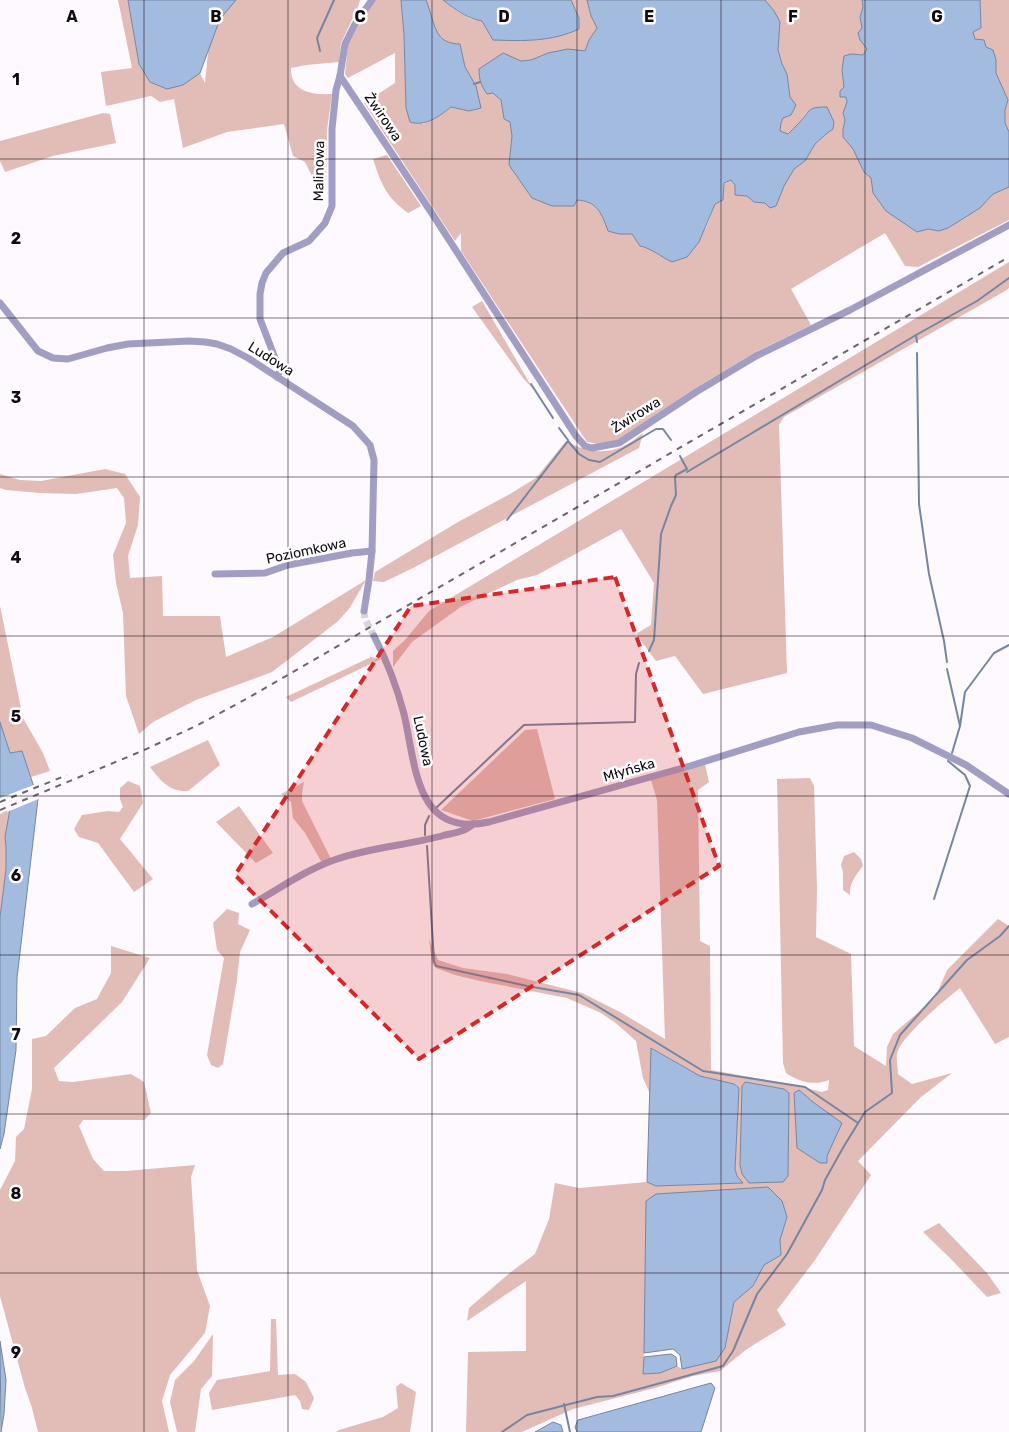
<svg xmlns="http://www.w3.org/2000/svg" width="1009" height="1432" font-family="Rubik,sans-serif">
	<style>
		.green { fill: #e2bcb6; fill-rule: evenodd }
		.water { fill: #a2bbdf; stroke: #7686a2 }
		.pier { fill: #fef9fe }
		.lines { fill: none; stroke-linecap: round; stroke-linejoin: round }
		.stream { stroke: #7686a2; stroke-width: 2 }
		.minor-tunnel { stroke: #dad5db; stroke-width: 7; stroke-dasharray: 7 3.5; stroke-linecap: butt }
		.minor { stroke: #a29ec3; stroke-width: 7 }
		.rail { stroke: #6c656c; stroke-width: 2; stroke-dasharray: 6 6; stroke-linecap: butt }
		.marked { fill: #d62828; fill-opacity: 0.2; stroke: #d62828; stroke-width: 4; stroke-dasharray: 10 6; stroke-linejoin: round }
		.grid { fill: none; stroke: #110a12; stroke-width: 1; stroke-opacity: 0.55 }
		.labels { text-anchor: middle; dominant-baseline: central; stroke-width: 5; stroke-linejoin: round; paint-order: stroke }
		.street-label { font-size: 14px; fill: #110a12; stroke: #fff }
		.grid-label { font-size: 16px; text-anchor: middle; font-weight: bold; fill: #110a12; stroke: #fff; stroke-width: 5; stroke-linejoin: round; paint-order: stroke }
	</style>
	<rect width="100%" height="100%" fill="#fef9fe"/>
	<g class="green">
		<path d="M118,0h10l11,64 44,21 17,-12 5,10 3,-30 -25,-53h177l-2,7 -17,36 -2,19 -33,3 -15,3c-1,24 22,27 41,26l-5,36 -1,50 -7,21 -4,-19 -10,-20 -12,-6 -9,-32 -57,8 -44,16 -9,-49 -14,3 -9,-6 -45,10 -5,-34 31,-4z"/>
		<path d="M375,0h26l3,35 2,73 17,16 18,-9 10,-8 18,4 11,-3 -4,-22 -11,-19 -5,-23c-5,0 -11,-1 -16,-4 -9,-6 -13,-29 -18,-40h17l15,12 13,7 11,2 11,19h43l19,-3 24,-20 -8,-17h16l4,16 6,12 -8,12 -4,11 -17,-2 -20,4 -17,7 -52,9c0,24 12,15 21,30 3,5 3,14 4,20l6,3 2,14 -3,29 23,33 20,8h22l3,-6c20,2 25,14 31,31l11,3h13l8,12 7,1 13,9 46,-28 9,-24 8,-4 1,-16 7,-4 4,5v10l12,1 7,6 11,1 11,3 8,-20 10,-17 11,-8 10,-17 11,-10 7,-5 -26,-17 -6,9 -14,13 -7,-3 1,-8 9,-26 -3,-23 -5,-10 -4,-14 2,-28 -6,-11 -9,-11h97l1,7 -3,10 2,11 -2,12 8,8 -5,7 -12,-1 -9,16 5,32 -4,11 2,7 -2,10v7l10,12 11,23 7,6 2,15 13,18 31,21 11,-3 11,2 9,-3 32,-20 13,-14 16,-7v33l-91,47 -13,-1 -20,-33 -94,56 20,36 -55,27 -62,37 -76,51 -20,4 -11,-2 -126,-191v-18l-6,8 -91,-138 31,-20v-30l-47,25 -3,-4 3,-29 10,-19z"/>
		<polygon points="980,0 1009,0 1009,132 1005,123 1005,110 1008,100 996,73 996,60 986,47 975,39 973,32 981,28"/>
		<polygon points="103,113 110,114 116,143 53,156 5,172 0,161 0,141"/>
		<path d="M387,155l34,51 -13,7c-22,-16 -27,-29 -35,-54z"/>
		<polygon points="1009,262 1009,288 1005,291 784,417 779,425 787,673 703,694 675,656 656,661 636,634 651,625 654,583 621,529 537,575 517,580 462,606 412,642 393,667 393,651 405,640 429,611"/>
		<polygon points="482,301 533,389 523,378 472,307"/>
		<path d="M643,433l-4,15 -224,119 -31,15 -11,-1 2,-9 83,-50 52,-28 26,-16 30,-37c18,9 33,14 53,7 9,-3 17,-10 24,-15z"/>
		<polygon points="105,469 125,474 140,497 138,525 128,556 130,578 162,576 163,616 220,616 226,657 273,637 366,580 349,609 337,622 272,672 196,700 153,722 139,734 126,696 123,613 116,583 113,555 126,523 124,498 117,488 76,494 40,493 6,490 0,488 0,474 20,480 41,481"/>
		<polygon points="0,606 23,718 43,753 50,771 31,777 22,751 10,753 0,722"/>
		<polygon points="371,657 381,659 291,702 286,697"/>
		<polygon points="537,729 555,799 473,821 441,810 525,730"/>
		<path d="M208,740l12,25 -32,26c-19,1 -27,-10 -38,-24z"/>
		<path d="M705,764l4,18 -11,8 2,151 10,5 1,124 84,15 27,7 6,-2 1,-10c-15,6 -30,2 -43,-7l-3,-10 -6,-284 33,-1 4,8 3,103 -1,48 35,17 3,92 32,20 1,-19 6,-13 42,-36 12,-28 51,-51 11,7v111l-14,7 -35,-56c-14,11 -60,49 -63,66 -1,5 1,14 1,20l14,10 40,-11 -31,24 -63,64 13,14 -56,85 -38,50 9,15 -39,24 -27,22 -27,5 -38,12 -82,21 -51,23h-56l2,-80 58,-1v-70l-59,40 2,-13 42,-36 24,-18 14,-35 6,-36 24,5 68,-6 9,4 86,-3 -5,-7 -2,-7 4,-81 -5,-4 -34,-8 -48,-28 -2,46 -7,-16 -7,-37 -19,-17 -16,-11 -34,-15 -87,-17 -25,-6 -19,-7 -4,-5 -3,-24 9,21 25,8 44,6 75,19 38,19 45,27 -8,-239 -6,-20zM745,1082l39,7 -42,85 -2,-9 2,-79zM799,1090l14,12 18,44 -4,10zM787,1217l-7,23 1,15 -17,10 -11,21 -19,16 -9,46 -43,21 -5,-3 -17,7 -17,1 1,-21z"/>
		<polygon points="128,781 140,786 143,803 120,839 153,879 134,892 98,843 79,837 74,829 82,815 108,811 119,812 123,807 120,799 120,788"/>
		<polygon points="304,782 302,794 302,801 331,859 322,863 305,833 293,818 291,802 281,794"/>
		<polygon points="239,806 273,853 256,863 216,822"/>
		<polygon points="10,809 5,837 6,847 6,869 0,917 0,814"/>
		<path d="M854,852l7,7 2,7c-7,9 -14,17 -13,29l-7,-5v-17l-2,-8 3,-9z"/>
		<polygon points="227,909 239,913 238,924 250,930 240,952 237,980 223,1064 218,1068 211,1065 207,1055 224,958 217,950 213,923"/>
		<polygon points="111,946 150,958 122,1002 54,1068 59,1081 73,1082 131,1074 144,1082 151,1113 144,1120 83,1120 79,1126 93,1159 104,1171 126,1171 195,1165 191,1177 197,1270 210,1306 205,1333 170,1375 162,1401 169,1432 38,1432 32,1408 25,1388 0,1296 0,1190 15,1161 16,1137 24,1129 32,1089 32,1039 46,1036 75,1008 97,999 111,973"/>
		<polygon points="939,1223 987,1273 1001,1293 987,1297 952,1260 923,1232"/>
		<polygon points="271,1319 276,1319 278,1375 295,1374 306,1382 314,1398 309,1410 302,1409 300,1401 295,1395 212,1410 209,1393 217,1380 270,1371"/>
		<polygon points="213,1334 212,1376 201,1389 195,1432 177,1432 170,1402 175,1380 194,1361"/>
		<polygon points="401,1383 416,1392 410,1432 336,1432 339,1430 383,1417 398,1408 396,1387"/>
	</g>
	<g class="water">
		<polygon points="128,0 236,0 220,19 200,73 183,85 167,89 150,82 139,64"/>
		<path d="M401,0h25c5,11 8,34 18,40 5,3 11,4 16,4l5,23 11,19 5,22 -12,3 -18,-4c-11,9 -26,20 -41,15l-4,-14 -2,-73z"/>
		<path d="M443,0h128l8,18v11c-28,13 -56,12 -86,11l-11,-19c-16,-3 -26,-11 -39,-21z"/>
		<path d="M587,0h178l9,11 6,11 -2,28 4,14 5,10 3,23 6,8 -5,10 -8,3 -2,5 -1,8 8,3c4,-4 8,-8 12,-12 11,-12 7,-15 27,-15l7,15 -1,7 -7,5 -11,10 -10,17 -11,8 -10,17 -8,20 -6,2 -5,-5 -11,-1 -7,-6 -12,-1v-10l-4,-5 -7,3 -1,17 -8,4 -16,38 -12,15 -15,5c-11,-5 -21,-14 -32,-16l-8,-12h-13l-11,-3c-6,-17 -11,-30 -31,-31l-3,6h-22l-20,-8 -23,-33 3,-29 -2,-14 -6,-3 -3,-19 -8,-7 -6,1c-6,-9 -8,-14 -8,-25l24,-16 18,8 10,-1 17,-7 20,-4 17,2 4,-11 8,-12 -6,-12z"/>
		<polygon points="862,0 980,0 981,28 973,32 975,39 984,40 986,47 993,50 996,60 996,73 1008,100 1005,110 1005,123 1009,132 1009,187 993,194 980,208 948,228 939,231 928,229 917,232 886,211 873,193 871,178 864,172 853,149 843,137 843,130 845,120 843,113 847,102 846,97 840,97 840,91 844,87 842,70 844,56 851,54 863,55 867,49 860,40 858,33 862,28 860,17 863,7"/>
		<polygon points="0,722 10,753 22,751 38,799 17,978 16,1050 4,1134 0,1149 0,917 6,869 6,847 5,837 10,809 7,799 0,799"/>
		<polygon points="651,1048 700,1076 734,1084 739,1088 735,1169 737,1176 743,1183 656,1186 647,1182"/>
		<polygon points="745,1082 784,1089 789,1093 788,1176 783,1182 749,1183 742,1174 740,1165 742,1086"/>
		<polygon points="799,1090 813,1102 842,1123 827,1156 827,1163 820,1163 797,1148 794,1093"/>
		<polygon points="768,1187 782,1201 787,1217 780,1240 781,1255 764,1265 753,1286 734,1302 725,1348 716,1361 682,1369 680,1355 673,1349 644,1353 646,1201 656,1194"/>
		<polygon points="0,1341 6,1380 4,1414 1,1432"/>
		<polygon points="671,1354 676,1357 677,1366 660,1373 643,1374 644,1357"/>
		<polygon points="711,1383 715,1388 701,1432 577,1432 575,1427 578,1420"/>
		<polygon points="553,1422 561,1425 563,1432 535,1432"/>
	</g>
	<polygon class="pier" points="36,784 41,798 7,812 5,801 0,801 0,798"/>
	<g class="lines">
		<g class="stream">
			<polyline points="320,51 317,38 334,0"/>
			<polyline points="474,84 480,82"/>
			<polyline points="916,335 917,342"/>
			<polyline points="917,353 919,504 929,574 944,641 947,662"/>
			<polyline points="531,384 553,418"/>
			<polyline points="559,428 568,440"/>
			<polyline points="687,472 916,335 977,301 1009,278"/>
			<polyline points="507,520 568,441 579,454 589,460 600,462 656,429 663,429 671,440"/>
			<polyline points="649,651 654,640 661,534 671,506 676,495 675,477 676,475 687,469 680,456"/>
			<polyline points="947,669 960,726 952,753"/>
			<polyline points="960,726 965,692 994,653 1009,645"/>
			<polyline points="436,808 524,725 635,722 636,674 639,663"/>
			<polyline points="425,835 425,825 429,816"/>
			<polyline points="427,846 434,961 436,966 527,986 579,995 703,1071 805,1087 858,1123"/>
			<polyline points="934,899 970,786 965,775 948,761"/>
			<polyline points="564,1404 570,1432"/>
			<polyline points="502,1432 527,1415 597,1397 613,1396 723,1366 733,1351 757,1294 787,1254 822,1190 825,1180 844,1146 865,1112 892,1093 890,1060 900,1035 967,960 1000,936 1009,926"/>
		</g>
		<polyline class="minor-tunnel" points="364,611 365,619 374,636"/>
		<g class="minor">
			<polyline points="340,76 433,215 576,436 585,446 592,448 619,443 696,392 756,356 850,310 1009,225"/>
			<polyline points="0,303 38,351 53,358 68,359 107,348 128,344 189,341 205,342 217,344 231,349 248,358 353,426 370,445 374,460 372,551 369,580 364,611"/>
			<polyline points="277,377 280,371 260,319 260,294 262,283 266,273 283,253 309,241 325,223 332,206 332,129 336,90 340,76 345,44 355,24 372,0"/>
			<polyline points="215,574 265,573 288,565 352,553 372,551"/>
			<path d="M374,636c13,25 23,51 30,78 12,51 11,124 85,108l201,-56 109,-34 38,-7h34l41,13 54,27 43,29"/>
			<path d="M252,904c27,-15 55,-35 85,-45 35,-12 73,-14 108,-24 10,-2 21,-4 28,-11"/>
		</g>
		<g class="rail">
			<polyline points="0,802 67,775"/>
			<polyline points="0,810 142,751 196,726 248,698 1009,257"/>
		</g>
	</g>
	<path class="marked" d="M615,577l104,289 -300,193 -184,-184 176,-269z"/>
	<path class="grid" d="M144,0v1432M288,0v1432M432,0v1432M577,0v1432M721,0v1432M865,0v1432M0,159h1009M0,318h1009M0,477h1009M0,636h1009M0,796h1009M0,955h1009M0,1114h1009M0,1273h1009"/>
	<g class="labels">
		<g class="street-label">
			<text transform="translate(383 117) rotate(56)">Żwirowa</text>
			<text transform="translate(319 171) rotate(-89)">Malinowa</text>
			<text transform="translate(271 359) rotate(32)">Ludowa</text>
			<text transform="translate(636 415) rotate(-32)">Żwirowa</text>
			<text transform="translate(306 551) rotate(-12)">Poziomkowa</text>
			<text transform="translate(423 741) rotate(78)">Ludowa</text>
			<text transform="translate(629 770) rotate(-16)">Młyńska</text>
		</g>
	</g>
	<g class="grid-label">
		<text x="72" y="22">A</text>
		<text x="216" y="22">B</text>
		<text x="360" y="22">C</text>
		<text x="504" y="22">D</text>
		<text x="649" y="22">E</text>
		<text x="793" y="22">F</text>
		<text x="937" y="22">G</text>
		<text x="16" y="85">1</text>
		<text x="16" y="244">2</text>
		<text x="16" y="403">3</text>
		<text x="16" y="563">4</text>
		<text x="16" y="722">5</text>
		<text x="16" y="881">6</text>
		<text x="16" y="1040">7</text>
		<text x="16" y="1199">8</text>
		<text x="16" y="1358">9</text>
	</g>
</svg>
